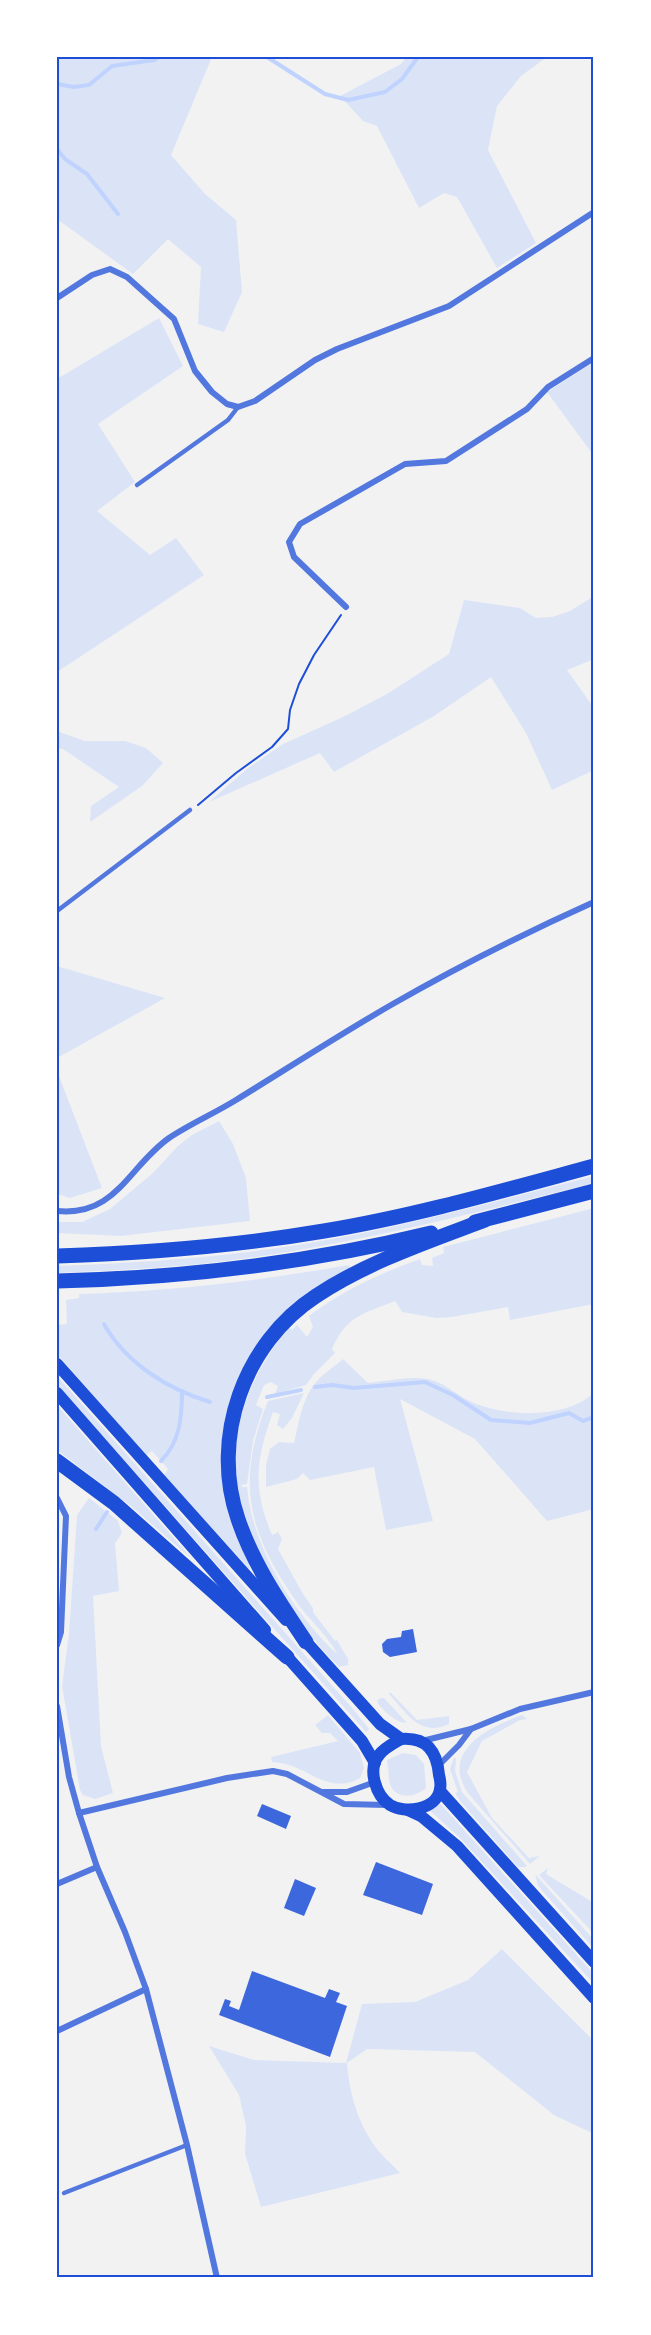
<svg xmlns="http://www.w3.org/2000/svg" width="651" height="2335" font-family="'Public Sans',sans-serif">
	<style>
		.green { fill: #dbe4f7 }
		.lines { fill: none; stroke-linecap: round; stroke-linejoin: round }
		.stream { stroke: #bfd3fe; stroke-width: 4 }
		.building { fill: #3d67dc }
		.path { stroke: #1d4ed8; stroke-width: 2 }
		.service { stroke: #5277de; stroke-width: 4.5 }
		.minor { stroke: #5277de; stroke-width: 6 }
		.secondary { stroke: #1d4ed8; stroke-width: 12 }
		.motorway { stroke: #1d4ed8; stroke-width: 15 }
		.neatline { fill: none; stroke: #1d4ed8; stroke-width: 2 }
	</style>
	<rect width="100%" height="100%" fill="#f2f2f2"/>
	<g class="green">
		<polygon points="57,57 212,57 171,155 205,194 236,220 242,292 224,332 198,324 201,267 168,239 133,274 57,219"/>
		<polygon points="406,57 547,57 521,76 497,106 488,150 536,243 497,268 457,197 444,193 419,208 377,126 363,121 340,96 401,64"/>
		<polygon points="159,318 183,366 98,424 135,482 97,511 150,555 176,538 204,575 57,672 57,379"/>
		<polygon points="594,362 594,450 591,452 547,392"/>
		<polygon points="594,596 594,659 567,670 594,708 594,770 552,790 526,733 491,677 434,716 334,772 320,753 209,802 248,768 283,744 343,717 387,694 449,654 464,600 520,608 536,618 552,617 570,611"/>
		<polygon points="57,731 85,741 125,741 146,748 163,763 142,786 90,822 91,806 119,787 63,749 57,748"/>
		<polygon points="57,966 165,998 57,1058"/>
		<polygon points="57,1071 102,1188 70,1198 57,1194"/>
		<polygon points="219,1121 233,1144 246,1178 250,1221 121,1236 57,1233 57,1222 82,1222 110,1209 153,1173 178,1146 192,1135"/>
		<path d="M594,1176v7c-112,28 -223,57 -338,74 -66,10 -132,13 -199,16v-7c72,-3 142,-7 213,-17 110,-15 217,-46 324,-73z"/>
		<path d="M594,1208v96l-84,16 -2,-13 -56,10 -16,1 -34,-6 -7,-11c-32,13 -48,14 -63,48l3,4 -21,21 -8,11 -31,9 3,-8 -7,-4 -7,3 -8,20 7,4 -10,32 -6,43 -6,1 1,2h5c5,60 47,127 90,167 -4,-12 -27,-34 -36,-46 -52,-72 -67,-123 -33,-207l36,-8 -12,25 -9,11 -6,-4 3,-11 -7,-2c-17,47 -21,76 -1,123l6,-3 4,7 -4,10 25,45 10,14v4l22,29 2,-1 11,19v6l-9,2c-28,-27 -51,-61 -69,-95 -7,-12 -14,-24 -20,-37 -32,-75 -11,-147 39,-208l3,3 5,-5 10,12 6,-10 -4,-11c34,-26 70,-42 111,-57l2,6 11,1 -1,-8 12,-5 -1,-6z"/>
		<path d="M349,1265l1,3c-17,9 -35,19 -50,31 -59,47 -90,125 -75,199 3,14 6,27 12,40 4,10 13,23 13,32l-86,-95 4,-6 -16,-18 -6,4 -89,-101v-29l10,-1 -1,-24 13,-2v-4c91,-3 180,-13 270,-29z"/>
		<path d="M343,1359l25,24c19,-2 42,-7 60,-4 17,3 30,18 46,24 35,14 90,16 120,-10v116l-47,12 -72,-82 -75,-40 33,122 -47,9 -12,-63 -64,13 -7,-7 -6,6 -31,8v-22l4,-16 9,-7 15,1c5,-20 8,-46 23,-62 7,-8 18,-15 26,-22z"/>
		<polygon points="57,1376 353,1709 369,1729 366,1732 57,1385"/>
		<polygon points="57,1405 193,1560 132,1507 57,1450"/>
		<polygon points="89,1498 118,1521 122,1533 115,1543 119,1591 93,1596 101,1746 113,1793 95,1799 83,1795 80,1790 62,1686 69,1634 77,1515"/>
		<path d="M390,1692l27,28 32,-4v8c-29,14 -43,-12 -60,-30z"/>
		<path d="M381,1698h3l23,25c-13,-1 -20,-10 -29,-19l-1,-4z"/>
		<path d="M328,1715l32,38 4,15 -4,10c-35,19 -52,-15 -88,-16l-1,-5 67,-16 -8,-8h-8l-7,-8z"/>
		<path d="M522,1715l5,4 -7,1 -38,21 -15,31 25,46 37,40 11,-2 -10,8 -63,-72c-26,-42 22,-65 55,-77z"/>
		<path d="M403,1753l13,2 8,9 2,24c-10,9 -30,13 -36,-4 -2,-8 -1,-16 -3,-24z"/>
		<polygon points="454,1757 456,1759 455,1771 462,1792 527,1866 525,1867 518,1867 460,1801 455,1793 458,1792 450,1769"/>
		<polygon points="437,1800 594,1974 594,1984 459,1837 426,1807"/>
		<polygon points="548,1868 546,1874 594,1903 594,1934 539,1875"/>
		<polygon points="535,1874 594,1940 594,1949 538,1886"/>
		<path d="M502,1949l92,92v93l-40,-19 -79,-63 -108,-3 -20,14c2,28 10,58 27,82 7,10 18,19 26,28l-139,34 -16,-53 1,-28 -7,-31 -30,-49 45,14 92,3 16,-59 53,-2 53,-22z"/>
	</g>
	<g class="lines">
		<g class="stream">
			<polyline points="267,57 325,94 348,100 385,92 402,79 418,57"/>
			<polyline points="57,84 74,87 89,85 112,66 154,60 159,57"/>
			<polyline points="57,149 65,159 87,174 118,214"/>
			<path d="M104,1324c22,39 63,65 106,78"/>
			<polyline points="315,1387 332,1385 354,1388 425,1382 453,1395 491,1420 530,1423 569,1413 583,1421 594,1417"/>
			<polyline points="267,1397 301,1390"/>
			<path d="M161,1461c19,-19 21,-44 21,-70"/>
			<polyline points="96,1529 107,1512"/>
		</g>
	</g>
	<g class="building">
		<polygon points="413,1629 417,1652 390,1657 383,1652 382,1644 387,1639 401,1637 402,1631"/>
		<polygon points="262,1804 291,1816 286,1829 257,1816"/>
		<polygon points="376,1862 433,1884 422,1915 363,1895"/>
		<polygon points="295,1879 316,1888 304,1916 284,1908"/>
		<polygon points="252,1971 325,1998 329,1989 340,1993 336,2002 347,2006 330,2057 219,2015 225,1999 231,2001 229,2006 239,2010"/>
	</g>
	<g class="lines">
		<polyline class="path" points="198,805 236,773 272,747 288,729 290,710 299,684 314,655 341,615"/>
		<g class="service">
			<polyline points="137,485 228,420 238,407"/>
			<polyline points="57,911 190,810"/>
			<polyline points="64,2193 187,2145"/>
		</g>
		<g class="minor">
			<polyline points="57,298 92,275 110,269 127,277 174,319 195,371 212,392 227,404 238,407 255,401 315,360 337,349 449,306 594,212"/>
			<polyline points="346,607 294,557 289,542 300,524 405,464 446,461 527,409 548,387 594,358"/>
			<path d="M57,1211c59,6 71,-44 112,-73 21,-14 46,-25 67,-38 52,-32 103,-65 155,-95 66,-38 134,-72 203,-103"/>
			<polyline points="57,1498 66,1516 61,1632 57,1645"/>
			<polyline points="57,1706 69,1777 79,1813 97,1867 125,1932 146,1989 187,2145 217,2278"/>
			<polyline points="422,1741 471,1729 520,1709 594,1692"/>
			<polyline points="439,1765 459,1745 471,1729"/>
			<polyline points="322,1792 347,1792 375,1782"/>
			<polyline points="79,1813 227,1778 273,1771 287,1774 344,1804 387,1805"/>
			<polyline points="57,1884 97,1867"/>
			<polyline points="57,2031 146,1989"/>
		</g>
		<g class="secondary">
			<polyline points="57,1364 286,1620"/>
			<polyline points="57,1393 265,1630"/>
			<polyline points="300,1635 380,1724 401,1739"/>
			<polyline points="282,1651 362,1741 375,1763"/>
			<path d="M401,1739c26,-2 36,13 38,36 1,4 2,10 1,14 -3,21 -36,25 -50,16 -14,-9 -23,-36 -11,-50 5,-7 15,-12 22,-16z"/>
			<polyline points="440,1791 594,1962"/>
			<polyline points="408,1810 421,1816 457,1846 594,1998"/>
		</g>
		<g class="motorway">
			<polyline points="475,1222 594,1191"/>
			<path d="M57,1256c90,-3 179,-10 267,-25 91,-15 181,-41 270,-65"/>
			<path d="M57,1281c126,-3 251,-18 374,-48"/>
			<polyline points="57,1461 114,1503 287,1657"/>
			<path d="M306,1642c-26,-39 -53,-78 -68,-123 -28,-81 6,-176 78,-223 51,-34 111,-54 169,-76"/>
		</g>
	</g>
	<rect width="651" height="2335" fill="none" stroke="#ffffff" stroke-width="117"/>
	<rect x="58" y="58" width="534" height="2218" class="neatline"/>
</svg>
